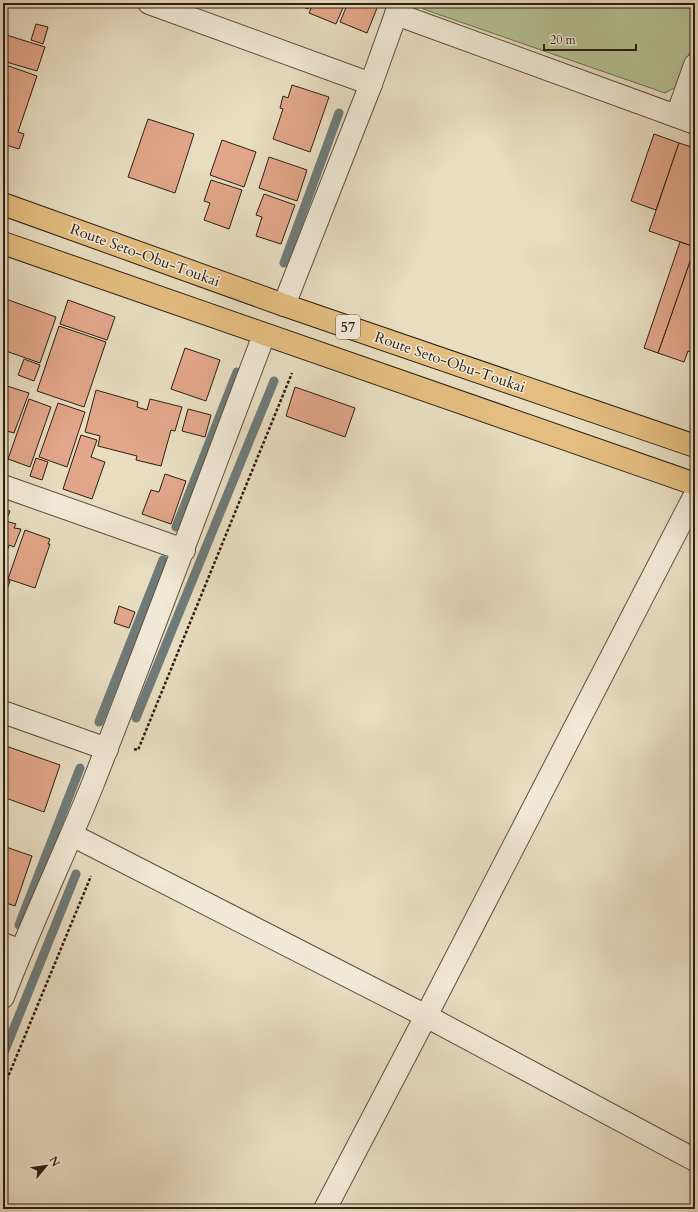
<svg xmlns="http://www.w3.org/2000/svg" width="698" height="1212" font-family="Cardo,serif">
	<style>
		.green { fill: #b4c294; stroke: #707053 }
		.lines { fill: none; stroke-linecap: round; stroke-linejoin: round }
		.stream { stroke: #6f7b79; stroke-width: 9 }
		.building { fill: #e2a68a; stroke: #2c1f12 }
		.street-casing { stroke: #5b4e3e; stroke-width: 24 }
		.primary-casing { stroke: #2c1f12; stroke-width: 24 }
		.path { stroke: #2c1f12; stroke-width: 2.5; stroke-dasharray: 3 2; stroke-linecap: butt }
		.street { stroke: #f0e9d7; stroke-width: 22 }
		.primary { stroke: #e4be80; stroke-width: 22 }
		.labels { text-anchor: middle; dominant-baseline: central; stroke-width: 3; stroke-linejoin: round; paint-order: stroke }
		.shield { fill: #f0e9d7; stroke: #675c4d; stroke-width: 1 }
		.shield-label { font-size: 14px; font-weight: bold; fill: #2c1f12 }
		.street-label { font-size: 15px; fill: #2c1f12; stroke: #f0e9d7 }
	</style>
	<rect width="100%" height="100%" fill="#e8ddc1"/>
	<filter id="stains"><feTurbulence type="fractalNoise" baseFrequency=".005" numOctaves="4"/><feColorMatrix values="0 0 0 0 .2 0 0 0 0 .09 0 0 0 0 .02 0 0 0 .5 -.17"/></filter>
	<radialGradient id="worn" r=".72"><stop offset=".6" stop-color="#630" stop-opacity="0"/><stop offset="1" stop-color="#630" stop-opacity=".3"/></radialGradient>
	<polygon class="green" points="420,3 695,3 695,38 678,86 665,93 423,9"/>
	<g class="lines">
		<g class="stream">
			<polyline points="284,263 339,113"/>
			<polyline points="176,527 237,372"/>
			<polyline points="136,718 274,381"/>
			<polyline points="99,722 163,560"/>
			<polyline points="19,925 80,768"/>
			<polyline points="3,966 5,961"/>
			<polyline points="3,1055 76,874"/>
		</g>
	</g>
	<g class="building">
		<polygon points="297,3 310,3 308,9 296,4"/>
		<polygon points="313,3 345,3 336,24 309,13"/>
		<polygon points="348,3 379,3 367,33 340,22"/>
		<polygon points="36,24 48,27 43,44 31,40"/>
		<polygon points="3,34 45,47 37,71 3,61"/>
		<polygon points="3,64 37,76 18,132 24,134 19,149 3,144"/>
		<polygon points="292,85 329,97 310,152 273,139 283,109 280,108 283,96 288,98"/>
		<polygon points="148,119 194,134 175,193 128,177"/>
		<polygon points="654,134 679,143 656,210 631,201"/>
		<polygon points="222,140 256,152 244,187 210,175"/>
		<polygon points="679,143 695,148 695,353 688,351 684,362 658,353 695,247 649,231"/>
		<polygon points="269,157 307,170 297,201 259,188"/>
		<polygon points="211,180 242,190 229,229 204,220 210,203 204,201"/>
		<polygon points="264,194 295,205 281,244 256,236 262,217 256,215"/>
		<polygon points="680,242 695,247 658,353 644,348"/>
		<polygon points="3,279 8,281 3,295"/>
		<polygon points="3,298 56,317 40,363 3,350"/>
		<polygon points="68,300 115,317 107,340 60,324"/>
		<polygon points="59,326 106,342 84,407 37,391"/>
		<polygon points="185,348 220,360 206,401 171,389"/>
		<polygon points="24,359 40,365 34,381 18,375"/>
		<polygon points="7,386 29,393 14,433 3,430 3,398"/>
		<polygon points="295,387 355,408 345,437 286,416"/>
		<polygon points="96,390 138,402 137,407 147,410 150,399 182,407 175,431 171,430 161,466 136,460 137,456 98,446 100,436 85,432"/>
		<polygon points="29,399 51,407 30,467 8,459"/>
		<polygon points="58,403 85,412 67,467 39,457"/>
		<polygon points="188,409 211,415 205,437 182,431"/>
		<polygon points="81,435 97,440 91,457 105,462 92,499 63,489"/>
		<polygon points="36,458 48,462 42,480 30,476"/>
		<polygon points="165,474 186,481 171,524 142,514 151,490 159,492"/>
		<polygon points="3,509 10,511 6,521 16,524 14,528 21,529 14,547 9,545 4,561"/>
		<polygon points="25,530 50,539 48,544 50,544 35,588 8,579"/>
		<polygon points="3,578 10,581 5,595 3,594"/>
		<polygon points="119,606 135,612 129,628 114,623"/>
		<polygon points="3,745 60,765 44,812 3,797"/>
		<polygon points="3,846 32,856 15,906 3,902"/>
	</g>
	<g class="lines">
		<g class="street-casing">
			<g id="street">
				<polyline points="149,3 371,84"/>
				<polyline points="396,14 695,123"/>
				<polyline points="677,116 695,65"/>
				<polyline points="284,305 371,84 400,3"/>
				<polyline points="3,486 184,550"/>
				<polyline points="3,712 107,749"/>
				<polyline points="72,835 426,1016 695,1160"/>
				<polyline points="3,944 21,951"/>
				<path d="M3,997c27,-71 60,-140 89,-211 59,-150 115,-301 172,-451"/>
				<polyline points="325,1209 426,1016 695,495"/>
			</g>
		</g>
		<g class="primary-casing">
			<g id="primary">
				<polyline points="3,204 284,305 695,446"/>
				<polyline points="3,243 695,484"/>
			</g>
		</g>
		<g class="path">
			<polyline points="134,749 138,750 292,373"/>
			<polyline points="3,1089 91,876"/>
		</g>
		<use href="#street" class="street"/>
		<use href="#primary" class="primary"/>
	</g>
	<g class="labels">
		<rect class="shield" x="336" y="315" width="24" height="24" rx="3"/>
		<g class="shield-label">
			<text x="348" y="327">57</text>
		</g>
		<g class="street-label">
			<text transform="translate(145 255) rotate(20)">Route Seto-Obu-Toukai</text>
			<text transform="translate(450 362) rotate(19)">Route Seto-Obu-Toukai</text>
		</g>
	</g>
	<rect width="698" height="1212" fill="none" stroke="#e8ddc1" stroke-width="16"/>
	<rect x="4" y="4" width="690" height="1204" fill="none" stroke="#2c1f12" stroke-width="2"/>
	<rect x="8" y="8" width="682" height="1196" fill="none" stroke="#2c1f12"/>
	<g transform="translate(46 1166) rotate(61)" stroke="#f0e9d7" stroke-width="3" paint-order="stroke">
	<path d="M0-3L7 15L0 10L-7 15Z" fill="#2c1f12"/>
	<text y="-6" font-size="11" font-weight="bold" text-anchor="middle" fill="#2c1f12">N</text>
	</g>
	<path d="M544 44v6h92v-6" fill="none" stroke="#2c1f12" stroke-width="2"/>
	<text x="550" y="44" font-size="12" fill="#2c1f12" stroke="#f0e9d7" stroke-width="3" paint-order="stroke">20 m</text>
	<rect width="100%" height="100%" filter="url(#stains)"/>
	<rect width="100%" height="100%" fill="url(#worn)"/>
</svg>
